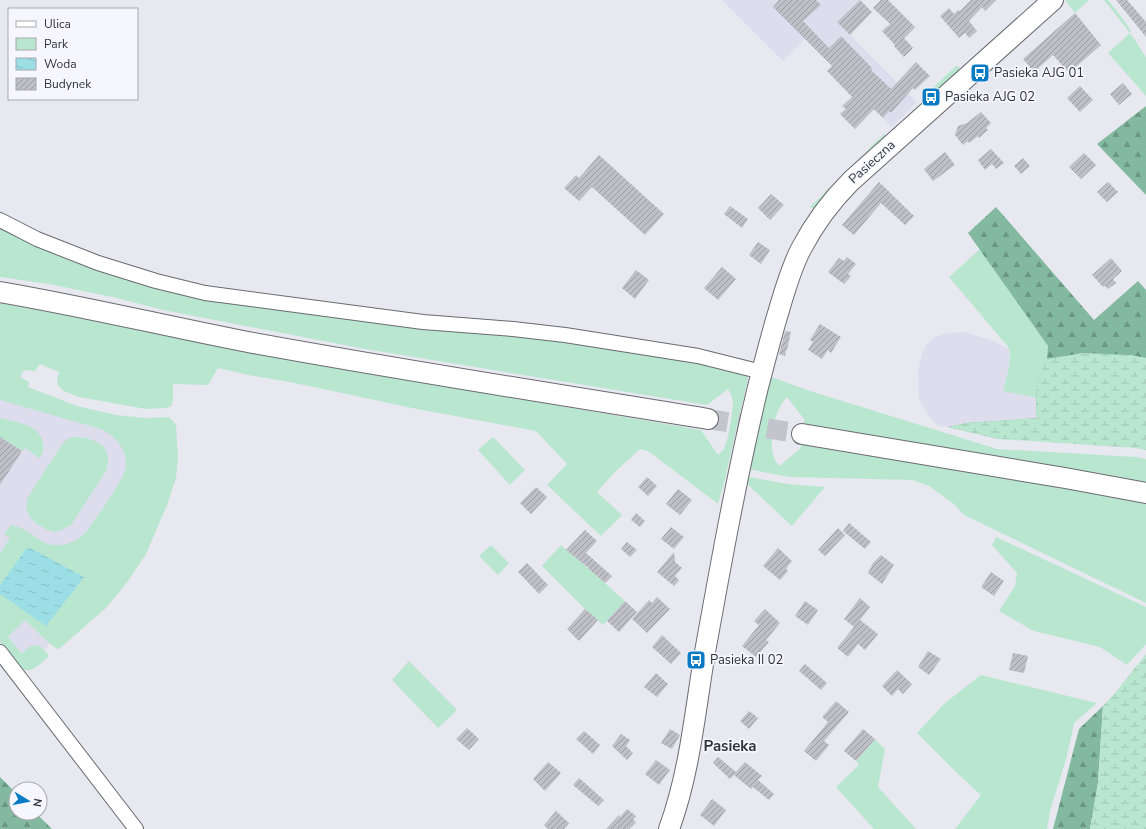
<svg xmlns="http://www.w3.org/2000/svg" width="1146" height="829" font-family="'Nunito Sans',sans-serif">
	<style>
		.built { fill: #dddded }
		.green { fill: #b9e6cf }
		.forest { fill: url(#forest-firs) }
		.wetland { fill: url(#wetland-marsh) }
		.water { fill: url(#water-ripples) }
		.building { fill: url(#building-hatch) }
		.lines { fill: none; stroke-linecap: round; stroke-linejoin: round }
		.secondary-tunnel { stroke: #c4c4cc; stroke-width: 20; stroke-dasharray: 20 10; stroke-linecap: butt }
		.street-casing { stroke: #6a6a71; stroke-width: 16 }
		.secondary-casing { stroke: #6a6a71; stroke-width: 22 }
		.street { stroke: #fff; stroke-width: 14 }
		.secondary { stroke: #fff; stroke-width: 20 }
		.labels { text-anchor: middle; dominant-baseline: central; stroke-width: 3.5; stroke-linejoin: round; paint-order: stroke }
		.poi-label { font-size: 13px; fill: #333337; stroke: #f6f6fe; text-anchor: start }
		.street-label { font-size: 13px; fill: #333337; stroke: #f6f6fe }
		.quarter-label { font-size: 15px; font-weight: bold; fill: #333337; stroke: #f6f6fe }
	</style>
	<defs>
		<pattern id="forest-firs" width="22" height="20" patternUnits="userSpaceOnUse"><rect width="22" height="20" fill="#83b99f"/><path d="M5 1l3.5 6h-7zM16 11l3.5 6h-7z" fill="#6c9782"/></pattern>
		<pattern id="wetland-marsh" width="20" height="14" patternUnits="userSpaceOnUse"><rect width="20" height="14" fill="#b9e6cf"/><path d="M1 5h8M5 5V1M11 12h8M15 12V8" fill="none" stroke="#a0c6b2"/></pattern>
		<pattern id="water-ripples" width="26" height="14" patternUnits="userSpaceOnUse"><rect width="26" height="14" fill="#9cdee5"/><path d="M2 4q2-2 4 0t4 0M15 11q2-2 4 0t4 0" fill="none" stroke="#87bfc5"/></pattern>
		<pattern id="building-hatch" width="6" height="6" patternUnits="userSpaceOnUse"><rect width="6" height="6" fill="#bfbfc8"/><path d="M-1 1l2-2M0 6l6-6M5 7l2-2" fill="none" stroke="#9c9ca3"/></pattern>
	</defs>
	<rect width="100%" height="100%" fill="#e8e8f1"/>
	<g class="built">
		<polygon points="722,0 860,0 837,22 917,102 892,127 835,70 836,69 805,39 783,61"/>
		<polygon points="964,332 993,341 1009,349 1009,361 1008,374 1003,391 1037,398 1036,414 1039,418 967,423 948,427 939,426 931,419 919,400 918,371 922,353 927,344 935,337 948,333"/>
		<polygon points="0,387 119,423 143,535 47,647 44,650 24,660 0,637"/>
	</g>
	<g class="green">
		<polygon points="1065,0 1089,0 1075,13"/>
		<polygon points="1104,0 1108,0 1125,22 1131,31 1130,33 1146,57 1146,96 1108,53 1130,33"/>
		<polygon points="956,66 959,67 963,71 926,102 922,98"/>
		<polygon points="884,134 888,138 817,211 810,207"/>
		<path d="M0,226l88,40 357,65 104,8 169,27 27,9 3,3 -1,5 -23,100 -6,21 -70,-53 -8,-2 -26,24 -17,19 25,23 -21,21 -54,-51 20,-21 -31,-33 -124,-23 -122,-26 -42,-7 -30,-7 -10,17 -35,-1v17l-2,5 -4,2 -21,1 -67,-12 -15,-6 -6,-5 -1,-5 2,-9 -19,-8 -5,7 -11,-1 -4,7 9,5 -1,5 49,19 39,9 30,3 22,-1 4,3 4,5 2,33 -2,20 -9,27 -21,49 -18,27 -22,27 -46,40 -3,1 -7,-5 -25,-24 -17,17 14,17c12,-12 15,-11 26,0v3c-8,7 -16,17 -27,12l-21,-27v-89l10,-15 -6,-4 7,-9c4,1 9,2 12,4 9,4 16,12 25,15 15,4 28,-2 38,-12 10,-14 38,-51 40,-66 1,-17 -11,-30 -25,-37l-101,-29v-97l145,26 106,24 450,77 17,25 6,-6 4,-12 4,-24 1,-12 -2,-6 -3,-6 -21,16 -342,-56 -202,-39 -46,-12 -68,-14 -49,-7z"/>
		<path d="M980,249l68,97 -1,13 -10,24v15l-34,-7c3,-11 9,-31 6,-42 -1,-3 -4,-6 -6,-8l-54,-64z"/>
		<path d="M771,377l36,13 190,59 139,8 10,2v24l-342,-59v-5l-17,-22c-14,14 -22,53 -8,69l21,-17 2,-7 344,60v101l-182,-88 -10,-11 -25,-18 -17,-6 -123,-3 -41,-8z"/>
		<path d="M0,418c15,4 41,6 43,26 1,6 0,10 -4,14l-14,-10 -3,3 -22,-14z"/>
		<path d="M73,437c15,0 37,5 35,24 0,3 -1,7 -2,10l-35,54c-6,3 -11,7 -17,7 -5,-1 -8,-3 -12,-5 -14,-9 -18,-14 -14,-30l33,-51 6,-7z"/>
		<polygon points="493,437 525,470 510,485 478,450"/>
		<polygon points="749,477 788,484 825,487 792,526 747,484"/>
		<polygon points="996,537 1146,607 1146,644 1127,665 1100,647 1034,631 999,611 1015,586 1017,573 992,545"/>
		<polygon points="491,545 509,563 498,575 479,556"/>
		<polygon points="561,545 579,560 625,601 603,625 585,609 542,566"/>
		<polygon points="409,661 457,710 438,728 392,680"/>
		<polygon points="981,675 1097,703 1074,723 1067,756 1050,811 1047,829 955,829 981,795 957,773 917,733 945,703"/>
		<polygon points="875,739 885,749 878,787 916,829 874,829 836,787 859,765 856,761"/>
	</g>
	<g class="forest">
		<polygon points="1146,106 1146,195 1097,144"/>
		<polygon points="996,207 1094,320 1138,281 1146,290 1146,358 1129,355 1084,395 999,439 948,427 967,423 1038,418 1036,414 1037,383 1047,359 1048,346 968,233"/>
		<polygon points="1103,706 1098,783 1090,829 1053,829 1079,729"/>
		<polygon points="0,777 16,793 16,813 36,813 52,829 0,829"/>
	</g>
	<g class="wetland">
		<polygon points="1083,353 1129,355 1146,358 1146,450 1136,448 999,439 948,427 967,423 1038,418 1036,414 1037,383 1047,359"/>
		<polygon points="1146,654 1146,829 1090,829 1098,783 1103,706 1115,693"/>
	</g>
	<polygon class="water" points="30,548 84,577 46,626 0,594 0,585 26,549"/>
	<g class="building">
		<polygon points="779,0 816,0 821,5 803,21 829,48 841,36 872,68 871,70 891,89 916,62 930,76 915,90 913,88 891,113 889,111 883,118 874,109 855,129 840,114 846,109 842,106 852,97 827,71 832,66 773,7"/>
		<polygon points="860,0 872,12 850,35 837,22"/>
		<polygon points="881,0 888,0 915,27 904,38 913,48 904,57 894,46 895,45 882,31 890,24 873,8"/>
		<polygon points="971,0 996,0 985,11 982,7 969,21 977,31 969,38 965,33 959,38 940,16 949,8 954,14 958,10 960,11"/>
		<polygon points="1116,0 1127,0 1146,22 1146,37"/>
		<polygon points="1075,13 1101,45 1069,73 1053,55 1034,72 1023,59"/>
		<polygon points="1123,83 1132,94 1119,105 1110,94"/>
		<polygon points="1080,86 1093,100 1080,112 1067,98"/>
		<polygon points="981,112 991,123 986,128 988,130 979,138 978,136 969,143 968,141 963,145 955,135 958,126 967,123"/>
		<polygon points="991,149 1004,163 996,169 992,164 985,170 978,160"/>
		<polygon points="945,152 955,165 933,181 924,169"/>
		<polygon points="1084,153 1096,165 1081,179 1069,167"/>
		<polygon points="599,155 664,214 645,235 592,187 579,201 564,188 576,175 579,178"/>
		<polygon points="1023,158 1030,166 1021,174 1014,166"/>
		<polygon points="879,182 914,216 905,225 881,203 854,235 842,225"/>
		<polygon points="1108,182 1118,192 1107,202 1097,192"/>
		<polygon points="771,194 784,205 770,220 758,208"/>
		<polygon points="730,206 748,219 742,228 724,214"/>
		<polygon points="758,242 770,250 761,264 749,255"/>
		<polygon points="847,257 856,264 848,274 851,276 844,284 828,272 839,258 844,261"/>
		<polygon points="1111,258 1122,271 1113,279 1116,283 1108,289 1105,286 1103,287 1092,275"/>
		<polygon points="722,267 736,279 718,300 704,288"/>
		<polygon points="636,270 649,280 635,299 622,288"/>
		<polygon points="820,324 841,337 831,353 828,350 822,359 808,350 813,342 810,340"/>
		<polygon points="785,331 791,332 787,350 786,350 785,356 779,354"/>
		<polygon points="0,437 22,451 0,485"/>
		<polygon points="647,477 657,486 648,496 638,487"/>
		<polygon points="536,487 547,497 531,514 520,503"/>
		<polygon points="678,489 692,500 680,515 666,504"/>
		<polygon points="636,513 645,521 640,527 631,520"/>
		<polygon points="849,523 871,542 865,549 843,531"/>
		<polygon points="671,527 684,537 674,549 661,539"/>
		<polygon points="838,528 845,535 825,556 818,550"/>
		<polygon points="585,530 597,541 586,553 612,576 605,583 589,569 589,568 566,550"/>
		<polygon points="627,542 637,550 630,557 621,549"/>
		<polygon points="778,548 792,561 786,569 788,571 780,580 763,566"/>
		<polygon points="674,552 675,562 682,568 675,576 679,580 674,586 657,572"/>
		<polygon points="881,555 894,565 882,584 868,573 873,563"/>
		<polygon points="527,563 548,585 539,594 518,572"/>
		<polygon points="991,572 1004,581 994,596 981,587"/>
		<polygon points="657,597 670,609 647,633 632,619 649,600 652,603"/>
		<polygon points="860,598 870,607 860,620 878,634 865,650 858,644 848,657 837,648 854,627 844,619"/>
		<polygon points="625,601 637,612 619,632 607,621"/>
		<polygon points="805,601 818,610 808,625 795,616"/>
		<polygon points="585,609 598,620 579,641 567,629"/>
		<polygon points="765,609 780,623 766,640 769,642 756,657 742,646 759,625 754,621"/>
		<polygon points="662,635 681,653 671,664 652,647"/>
		<polygon points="928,651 941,659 929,675 918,667"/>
		<polygon points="1013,653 1028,656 1024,673 1009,670"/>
		<polygon points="805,664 827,683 821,690 799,671"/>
		<polygon points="897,670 912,684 903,694 898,689 892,696 882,686"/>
		<polygon points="656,673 668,684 657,697 644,687"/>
		<polygon points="836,701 849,712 824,741 829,745 816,761 804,751 828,722 822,717"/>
		<polygon points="749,711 758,718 749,729 740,721"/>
		<polygon points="467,728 479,739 469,750 456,739"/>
		<polygon points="670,729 680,735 672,749 661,743"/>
		<polygon points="863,729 875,739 856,761 844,751"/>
		<polygon points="584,731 600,745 593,754 576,739"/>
		<polygon points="621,734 630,740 626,746 633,753 627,760 612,746"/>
		<polygon points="718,757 736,772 745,762 762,776 758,780 774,794 769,800 753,787 751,789 734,775 730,779 713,763"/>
		<polygon points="656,760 670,770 659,785 645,774"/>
		<polygon points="548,762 561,773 545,791 533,779"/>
		<polygon points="579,778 604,800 598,806 573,785"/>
		<polygon points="712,799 726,810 714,826 700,815"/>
		<polygon points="627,809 636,816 633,819 636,822 629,829 606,829 619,815 620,817"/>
		<polygon points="556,811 569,823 564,829 548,829 544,825"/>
	</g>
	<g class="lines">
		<polyline class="secondary-tunnel" points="708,419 802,434"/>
		<g class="street-casing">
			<g id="street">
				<polyline points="0,220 37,239 98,263 156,281 205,293 423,322 513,329 565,335 698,356 762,372"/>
				<polyline points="0,652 136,829"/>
			</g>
		</g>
		<g class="secondary-casing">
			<g id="secondary">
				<path d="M0,292c83,14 165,34 248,50 153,28 307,52 460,77"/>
				<polyline points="802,434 1065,478 1146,493"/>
				<path d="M669,829c21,-57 26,-118 36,-177 16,-89 32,-178 53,-265 7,-26 13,-51 21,-77 6,-20 12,-42 22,-61 13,-25 30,-48 50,-68l202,-181"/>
			</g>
		</g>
		<use href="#street" class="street"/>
		<use href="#secondary" class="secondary"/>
	</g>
	<defs>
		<g id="bus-square" transform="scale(1)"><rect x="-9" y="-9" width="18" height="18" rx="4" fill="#097bc5" stroke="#f6f6fe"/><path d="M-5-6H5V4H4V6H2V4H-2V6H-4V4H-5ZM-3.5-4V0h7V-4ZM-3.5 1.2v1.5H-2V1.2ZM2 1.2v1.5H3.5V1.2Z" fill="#fff"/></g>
	</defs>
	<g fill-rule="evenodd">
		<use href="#bus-square" x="980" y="73"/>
		<use href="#bus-square" x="931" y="97"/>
		<use href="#bus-square" x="696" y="660"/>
	</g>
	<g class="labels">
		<g class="poi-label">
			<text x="994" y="73">Pasieka AJG 01</text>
			<text x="945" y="97">Pasieka AJG 02</text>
			<text x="710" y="660">Pasieka II 02</text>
		</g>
		<g class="street-label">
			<text transform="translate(872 162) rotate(-42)">Pasieczna</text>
		</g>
		<g class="quarter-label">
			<text x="730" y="746">Pasieka</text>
		</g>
	</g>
	<rect x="8" y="8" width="130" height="92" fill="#f6f6fe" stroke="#a8a8ae"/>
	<rect x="16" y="21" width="20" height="6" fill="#ffffff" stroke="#a8a8ae"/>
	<text x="44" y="28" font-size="12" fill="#333337">Ulica</text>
	<rect x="16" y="38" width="20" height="12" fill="#b9e6cf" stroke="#a8a8ae"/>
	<text x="44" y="48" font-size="12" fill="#333337">Park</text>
	<rect x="16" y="58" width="20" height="12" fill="url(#water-ripples)" stroke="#a8a8ae"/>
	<text x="44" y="68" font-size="12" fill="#333337">Woda</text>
	<rect x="16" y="78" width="20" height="12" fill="url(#building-hatch)" stroke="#a8a8ae"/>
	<text x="44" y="88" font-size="12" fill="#333337">Budynek</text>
	<g transform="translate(28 801) rotate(100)"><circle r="19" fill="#f6f6fe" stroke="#a8a8ae"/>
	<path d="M0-3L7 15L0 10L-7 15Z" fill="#097bc5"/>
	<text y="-6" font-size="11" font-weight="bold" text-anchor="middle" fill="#333337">N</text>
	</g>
</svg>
